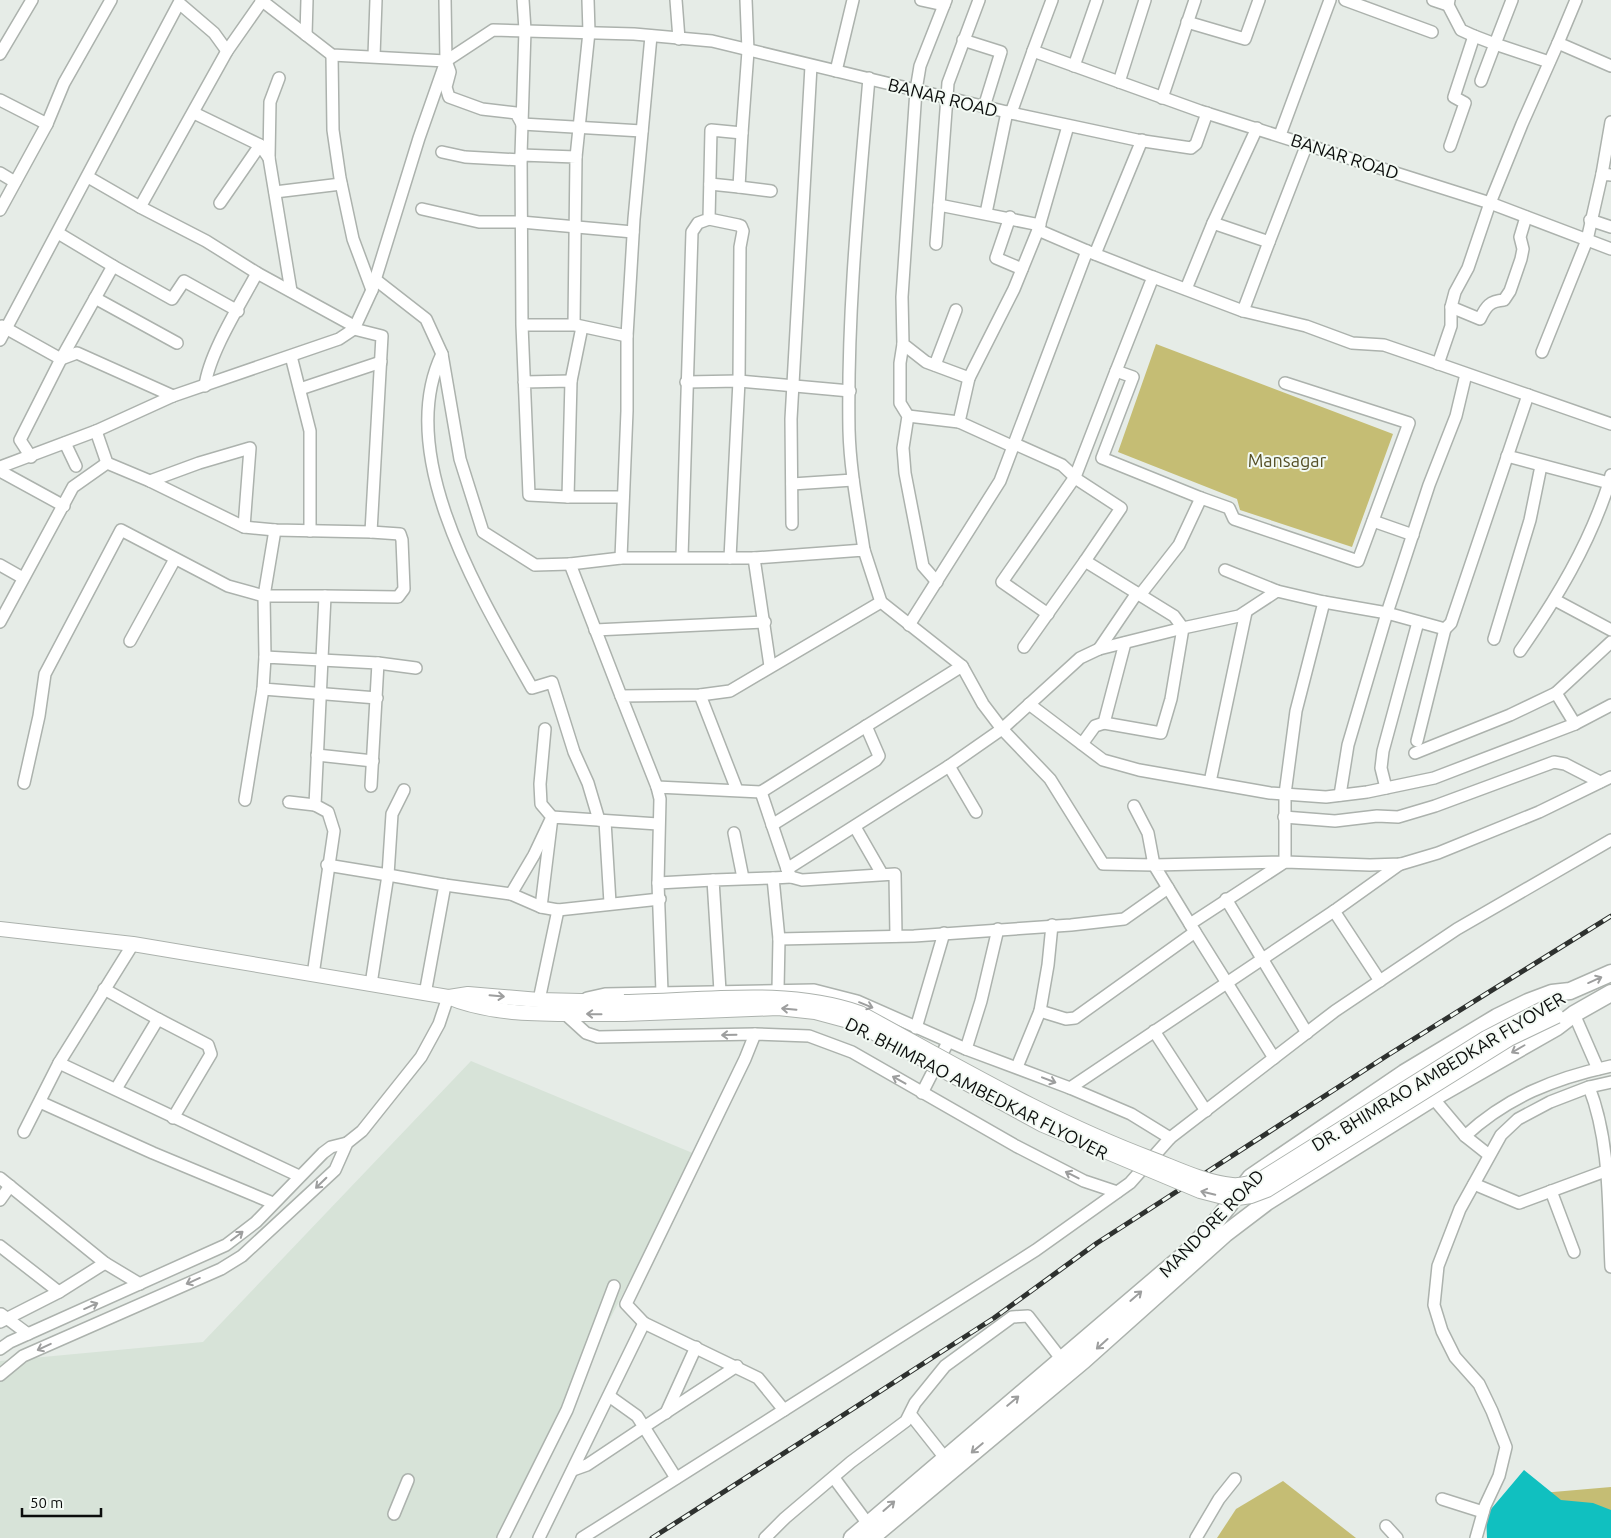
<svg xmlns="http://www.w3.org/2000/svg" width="1611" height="1538" font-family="Ubuntu,sans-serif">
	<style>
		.built { fill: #d7e3d8 }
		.green { fill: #c5bd74 }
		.water { fill: #10c0c0 }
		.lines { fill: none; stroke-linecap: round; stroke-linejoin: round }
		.minor-casing { stroke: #acb2ad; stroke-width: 14 }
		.major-casing { stroke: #acb2ad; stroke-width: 16 }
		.highway-casing { stroke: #acb2ad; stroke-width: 19 }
		.minor { stroke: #fff; stroke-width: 11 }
		.major { stroke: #fff; stroke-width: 14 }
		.highway { stroke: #fff; stroke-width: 16 }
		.rail-casing { stroke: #2e312f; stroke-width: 5 }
		.rail { stroke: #f3faf4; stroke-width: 3; stroke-dasharray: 9; stroke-linecap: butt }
		.major-bridge-casing { stroke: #acb2ad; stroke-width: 16; stroke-linecap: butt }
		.major-bridge { stroke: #fff; stroke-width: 14 }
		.oneway { stroke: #9d9e9e }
		.labels { text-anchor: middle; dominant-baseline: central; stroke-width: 4; stroke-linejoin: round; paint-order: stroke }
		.street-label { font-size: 18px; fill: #0b0d0c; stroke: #f3faf4 }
		.park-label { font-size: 18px; fill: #555026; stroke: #f3faf4 }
	</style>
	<rect width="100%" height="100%" fill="#e6ece7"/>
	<polygon class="built" points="471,1061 695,1154 497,1538 0,1538 0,1361 203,1342"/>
	<g class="green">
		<polygon points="1156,344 1393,434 1352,547 1240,510 1237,499 1118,452"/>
		<polygon points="1283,1481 1356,1538 1217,1538 1236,1509"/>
		<polygon points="1611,1487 1611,1538 1488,1538 1519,1495"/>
	</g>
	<polygon class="water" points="1524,1470 1561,1500 1593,1503 1611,1510 1611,1538 1487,1538 1486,1515"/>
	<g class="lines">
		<g class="minor-casing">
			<g id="minor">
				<polyline points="261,0 332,55 446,61 493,30 634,34 712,41 1011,113 1033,51 1200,111 1490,203 1611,249"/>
				<polyline points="445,0 446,61 450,72 446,87 449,97 482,109 516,113 522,124 642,131"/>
				<polyline points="676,0 679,39"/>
				<polyline points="921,0 944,5"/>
				<polyline points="946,0 920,66 916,90 902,297 903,344 926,362 969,378"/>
				<polyline points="979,0 948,83 939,205 1040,225"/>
				<polyline points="1345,0 1432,32"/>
				<polyline points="1433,0 1448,5 1449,0"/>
				<polyline points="1512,0 1495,44 1549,62"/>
				<polyline points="1576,0 1558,43 1611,66"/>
				<polyline points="262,1 227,51 140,207 206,241 257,273 354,326"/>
				<polyline points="1448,5 1461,30 1474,36 1454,97 1465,103 1450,146"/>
				<polyline points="1187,22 1245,39 1259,0"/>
				<polyline points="306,35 307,0"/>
				<polyline points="1474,36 1495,44 1481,81"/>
				<polyline points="963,40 1001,52 984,107"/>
				<polyline points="1033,51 1052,0"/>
				<polyline points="0,54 32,0"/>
				<polyline points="332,55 333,130 340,178 353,239 372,290"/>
				<polyline points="374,56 376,0"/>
				<polyline points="1074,66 1097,0"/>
				<polyline points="836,71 853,0"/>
				<polyline points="1119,82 1145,0"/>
				<polyline points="1162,98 1195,0"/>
				<polyline points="0,100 47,124"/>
				<polyline points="194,113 260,145 269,158 291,291"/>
				<polyline points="1011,113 1137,140 1191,148 1196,144 1207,113"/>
				<polyline points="1068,126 1038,230 1087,251"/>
				<polyline points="1280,135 1330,0"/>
				<polyline points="442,152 465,157 521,160"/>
				<polyline points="521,155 525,30 523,0"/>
				<polyline points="576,157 589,32 588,0"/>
				<polyline points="269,158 270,102 279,78"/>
				<polyline points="0,173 15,182"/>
				<polyline points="1602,174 1611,122"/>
				<polyline points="88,177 140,207"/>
				<polyline points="710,184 739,187 742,133"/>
				<polyline points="739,187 771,191"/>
				<polyline points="275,192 341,184"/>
				<polyline points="220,203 260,145"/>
				<polyline points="422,209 479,222 521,222 633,232"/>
				<polyline points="0,210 47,124 64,83 111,0"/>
				<polyline points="986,213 1007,112"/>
				<polyline points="1010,217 996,258 1022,269"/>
				<polyline points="709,219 738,225 741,226 743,231 740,247 739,381 730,558"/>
				<polyline points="1590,220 1611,227"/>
				<polyline points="1213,223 1257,128"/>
				<polyline points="1269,242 1307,144"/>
				<polyline points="936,244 939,205"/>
				<polyline points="1095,254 1142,140"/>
				<polyline points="113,266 172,299 184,281 238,311"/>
				<polyline points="1153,277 1243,311 1306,326 1352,343 1384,345 1419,357 1611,424"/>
				<polyline points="376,280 426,319 442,354 460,459 483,532 535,565 570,564"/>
				<polyline points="1186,289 1213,223 1269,242 1243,311"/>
				<polyline points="95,298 177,343"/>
				<path d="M1451,307l29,12c6,-13 10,-18 24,-19l6,-9 11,-32 2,-10 -3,-12 6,-20"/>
				<polyline points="522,325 574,325 576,157 521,155 522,325 529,495 568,497 571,381 524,382"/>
				<polyline points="576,325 627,336"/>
				<polyline points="2,326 61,359 77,353 173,396"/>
				<polyline points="0,340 179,3 214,33 227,51"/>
				<polyline points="903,344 900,363 900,403 908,416 903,448 905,473 923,566 937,582"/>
				<polyline points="1542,352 1587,240 1602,174 1611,175"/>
				<path d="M442,354c-49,102 40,245 90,334l20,-6 22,70 14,31 11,37"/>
				<polyline points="291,356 310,431 310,531"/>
				<polyline points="1438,364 1451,326 1451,307 1455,292 1468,268 1490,203 1522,124 1558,43"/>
				<polyline points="935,365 956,310"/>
				<polyline points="571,381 582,327"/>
				<polyline points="686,382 739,381 850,391"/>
				<path d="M205,386c4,-33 36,-83 52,-113"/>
				<polyline points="300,389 381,362"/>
				<polyline points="908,416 959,422"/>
				<polyline points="96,431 107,463 150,481 244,527 275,530 371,532 382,336 354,329"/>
				<polyline points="65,443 76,466"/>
				<polyline points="1015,444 1062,465 1078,480 1121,508 1085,561"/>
				<polyline points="1014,447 959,422 969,378 1014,289 1038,230"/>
				<polyline points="1507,456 1609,483 1611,475"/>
				<polyline points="31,457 20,440 61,359 113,266 58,233"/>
				<polyline points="0,467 96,431 173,396 339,339 354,329 372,290 419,138 446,61"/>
				<polyline points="0,471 64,506"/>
				<polyline points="150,481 199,463 250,448 244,527"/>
				<polyline points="792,484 853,480"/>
				<polyline points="568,497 623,497"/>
				<polyline points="1201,498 1229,508 1234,519 1358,561 1409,423 1285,383"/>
				<polyline points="1373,521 1413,535"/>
				<polyline points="792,524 791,419 811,66"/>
				<path d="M864,550c-6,-40 -14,-80 -15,-120 -2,-118 10,-235 20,-352"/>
				<polyline points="682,557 692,232 698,223 709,219 711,130 742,133 748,51 746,0"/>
				<polyline points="621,558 627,411 627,336 634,219 651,36"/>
				<polyline points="754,558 864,550 881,602"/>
				<polyline points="0,565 23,578"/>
				<polyline points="1225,570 1277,591"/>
				<polyline points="325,596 398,597 404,589 402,540 400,534 371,532"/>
				<polyline points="1555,600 1611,630"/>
				<polyline points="1324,602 1387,613 1429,485 1456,416 1466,374"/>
				<polyline points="1048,614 1002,582 1075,477 1116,371"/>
				<polyline points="0,622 73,487 107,463"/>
				<polyline points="909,625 1000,481 1087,251 1153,277 1116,371 1133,377 1102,458 1201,498 1179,545 1140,595"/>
				<polyline points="595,630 765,622"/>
				<polyline points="1494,639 1530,520 1541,466"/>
				<polyline points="130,641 175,559"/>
				<polyline points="1024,647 1085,561 1174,616 1183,628 1099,649 1080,658 1002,729 1050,779 1103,864 1154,865 1148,833 1134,806"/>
				<polyline points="1099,649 1137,593"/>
				<path d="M1520,651c37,-53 69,-106 89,-168"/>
				<polyline points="265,657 264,596 275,530"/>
				<polyline points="378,663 416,668"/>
				<polyline points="1556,693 1575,724"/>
				<polyline points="700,695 737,790"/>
				<polyline points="621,696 570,564 621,558 754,558 770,666"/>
				<polyline points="1029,704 1103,760 1139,770 1270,793 1326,797 1367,792 1434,778 1575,724 1611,705"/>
				<polyline points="1104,723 1161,733 1171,699 1183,628 1239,616 1277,591 1324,602 1296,711 1285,794 1285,862 1154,865 1190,924"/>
				<polyline points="1417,741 1445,629"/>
				<polyline points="1082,744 1095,726 1104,723 1125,643"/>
				<polyline points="1415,753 1510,715 1556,693 1611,642"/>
				<polyline points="317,755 373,761"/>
				<polyline points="949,766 976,812"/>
				<polyline points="1210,782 1246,612"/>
				<polyline points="24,783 39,716 45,674 121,530 228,586 264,596 325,596 315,805 328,812 334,831 313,975"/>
				<polyline points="371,786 378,663 265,657 263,689 377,698"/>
				<polyline points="657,787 621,696 700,695 730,691 881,602 962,666"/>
				<polyline points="1386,788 1381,768 1383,751 1418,622"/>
				<polyline points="761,792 787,869"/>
				<polyline points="1340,795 1348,745 1387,613 1445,629 1451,623 1528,395"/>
				<polyline points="245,800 263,689"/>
				<polyline points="289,802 315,805"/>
				<polyline points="1284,817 1335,821 1377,816 1398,817 1435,806 1554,762 1565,764 1600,782"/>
				<polyline points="605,821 610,903"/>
				<polyline points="658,824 552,817 541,907 558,910 660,899"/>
				<polyline points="772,825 876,760 879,756 866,726"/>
				<polyline points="855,827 882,874"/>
				<polyline points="734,833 743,878"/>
				<polyline points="327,865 388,875 392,814 404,790"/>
				<polyline points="791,877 773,878 779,939 914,936 1071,925 1124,919 1168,888"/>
				<polyline points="658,883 660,799 657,787 761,792 962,666 983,704 1002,729 949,766 787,869 791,877 802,880 895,874 896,936"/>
				<polyline points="445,885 511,894"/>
				<polyline points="1226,899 1307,1033"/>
				<polyline points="541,907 511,894 534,855 552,817 541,804 540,784 545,729"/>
				<polyline points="1334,911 1380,981"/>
				<polyline points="371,984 388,875 445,885 425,994"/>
				<polyline points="104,989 158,1019"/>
				<polyline points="778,989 779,939"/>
				<polyline points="720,991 713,880 773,878"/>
				<polyline points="662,992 658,883 713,880"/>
				<polyline points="587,998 605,994 814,990 857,1001 966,1049 1070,1088 1131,1114 1170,1138"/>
				<polyline points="539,1000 558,910"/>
				<polyline points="1040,1011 1048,965 1052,925"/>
				<polyline points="564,1013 586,1033 598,1037 755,1034 809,1036 852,1052 1016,1146 1084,1181 1117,1192"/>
				<polyline points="1574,1014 1598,1069"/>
				<polyline points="916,1028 944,933"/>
				<polyline points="1154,1031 1206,1111"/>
				<polyline points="966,1049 981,1001 998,929"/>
				<polyline points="1274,1058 1190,924 1285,862 1370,865 1401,864 1438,853 1539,812 1611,777"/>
				<polyline points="59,1063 299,1176"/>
				<polyline points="1017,1067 1040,1011 1066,1019 1075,1018 1195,932"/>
				<path d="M1589,1087c22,56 19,121 22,180"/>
				<polyline points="1070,1088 1337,909 1400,864"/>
				<polyline points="116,1089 158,1019 208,1045 211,1054 173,1118"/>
				<polyline points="922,1093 948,1042"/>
				<polyline points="1433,1098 1465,1136"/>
				<polyline points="40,1102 153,1153 273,1203"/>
				<polyline points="24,1132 59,1063 133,944"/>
				<path d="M1489,1155l-24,-19c42,-39 90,-58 146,-70"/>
				<polyline points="0,1178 105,1263 140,1284"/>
				<polyline points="1474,1184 1519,1203 1611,1169"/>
				<polyline points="1551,1191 1574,1252"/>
				<polyline points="0,1200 10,1186"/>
				<polyline points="0,1246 59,1292"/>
				<polyline points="1,1314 28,1334"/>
				<polyline points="0,1322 59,1292 105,1263"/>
				<polyline points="644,1323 626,1304 745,1059 755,1034"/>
				<polyline points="0,1349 10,1342 226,1245 256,1222 323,1153 331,1147 347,1143"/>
				<polyline points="0,1375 23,1356 221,1269 242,1256 335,1170 347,1143 362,1131 421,1057 439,1024 448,997"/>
				<polyline points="609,1396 637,1416 644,1427 737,1366"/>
				<polyline points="666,1413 696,1347"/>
				<polyline points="911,1415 945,1458"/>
				<polyline points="573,1470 587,1465 644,1427 676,1478"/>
				<polyline points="834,1478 868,1524"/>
				<polyline points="1442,1499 1483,1512"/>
				<polyline points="394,1514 408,1480"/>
				<polyline points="1386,1526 1397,1538"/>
				<polyline points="503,1538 567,1410 614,1286"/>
				<polyline points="539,1538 644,1323 758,1378 784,1410 1036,1250 1130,1183 1170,1138 1335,1011 1457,929 1611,840"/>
				<polyline points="582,1538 784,1410"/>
				<polyline points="765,1538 785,1518 851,1462 906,1421 915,1403 945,1366 1012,1317 1028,1316 1062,1360"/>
				<polyline points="1196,1538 1219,1499 1235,1479"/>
				<polyline points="1476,1538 1485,1506 1499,1476 1506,1447 1492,1411 1479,1384 1455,1357 1442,1331 1434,1305 1438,1266 1460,1209 1501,1135 1518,1119 1550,1102 1589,1087 1611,1082"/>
			</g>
		</g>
		<g class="major-casing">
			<g id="major">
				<path d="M0,929l133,15 315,53c51,22 121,16 176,17"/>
				<polyline points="449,997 468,994 539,1000 624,1002"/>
			</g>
		</g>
		<g class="highway-casing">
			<g id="highway">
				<polyline points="852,1538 1184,1255 1214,1224 1251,1177 1404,1073 1497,1017 1528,1002 1552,993 1570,991 1611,973"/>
				<polyline points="871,1538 1084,1360 1225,1234 1267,1202 1433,1098 1557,1027 1574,1014 1611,993"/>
			</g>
		</g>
		<use href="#minor" class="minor"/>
		<use href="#major" class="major"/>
		<use href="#highway" class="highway"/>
		<g class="rail-casing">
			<polyline id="rail" points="652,1538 994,1318 1097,1243 1388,1055 1611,916"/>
		</g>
		<use href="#rail" class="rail"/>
		<g class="major-bridge-casing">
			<g id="major-bridge">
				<path d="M624,1002c78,-1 161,-15 236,11 96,52 190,108 292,146 26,10 52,23 80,26 10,1 19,-2 29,-6l225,-141 66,-34"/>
				<polyline points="624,1014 778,1008 815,1012 856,1023 1043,1125 1200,1191 1231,1199 1251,1196 1267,1190 1509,1039 1557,1016"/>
			</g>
		</g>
		<use href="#major-bridge" class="major-bridge"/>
	</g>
	<defs><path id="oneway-shaft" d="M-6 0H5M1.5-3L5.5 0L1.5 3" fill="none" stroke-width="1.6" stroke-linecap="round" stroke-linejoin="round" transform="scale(1.25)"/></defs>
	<g class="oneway">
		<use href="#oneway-shaft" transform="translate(1595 980) rotate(-24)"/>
		<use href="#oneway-shaft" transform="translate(497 996) rotate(5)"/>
		<use href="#oneway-shaft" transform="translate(866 1005) rotate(22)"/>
		<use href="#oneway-shaft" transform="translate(789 1009) rotate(-175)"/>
		<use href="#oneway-shaft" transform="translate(594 1014) rotate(-179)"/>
		<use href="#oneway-shaft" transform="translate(729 1035) rotate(179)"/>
		<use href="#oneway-shaft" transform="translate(1518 1049) rotate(150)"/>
		<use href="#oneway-shaft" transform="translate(899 1080) rotate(-151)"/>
		<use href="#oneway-shaft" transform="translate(1049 1080) rotate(21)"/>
		<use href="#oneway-shaft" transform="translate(1072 1175) rotate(-153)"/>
		<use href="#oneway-shaft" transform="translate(321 1183) rotate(136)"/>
		<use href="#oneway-shaft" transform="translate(1208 1193) rotate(-166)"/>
		<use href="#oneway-shaft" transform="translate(237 1236) rotate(-37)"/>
		<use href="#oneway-shaft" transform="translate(193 1281) rotate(156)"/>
		<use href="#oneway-shaft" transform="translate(1136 1296) rotate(-41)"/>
		<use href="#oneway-shaft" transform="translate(91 1306) rotate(-24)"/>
		<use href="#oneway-shaft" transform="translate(1102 1344) rotate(138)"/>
		<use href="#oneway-shaft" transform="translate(44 1347) rotate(155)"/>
		<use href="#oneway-shaft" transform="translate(1013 1401) rotate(-40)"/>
		<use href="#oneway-shaft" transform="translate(977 1448) rotate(140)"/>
		<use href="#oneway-shaft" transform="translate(889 1506) rotate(-41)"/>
	</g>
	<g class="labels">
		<g class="street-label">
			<text transform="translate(943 97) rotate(14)">BANAR ROAD</text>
			<text transform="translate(1345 156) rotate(18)">BANAR ROAD</text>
			<text transform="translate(1438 1071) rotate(-31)">DR. BHIMRAO AMBEDKAR FLYOVER</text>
			<text transform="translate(977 1088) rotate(27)">DR. BHIMRAO AMBEDKAR FLYOVER</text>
			<text transform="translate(1211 1223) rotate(-46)">MANDORE ROAD</text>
		</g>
		<g class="park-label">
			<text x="1287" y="460">Mansagar</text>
		</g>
	</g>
	<path d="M22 1508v8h79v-8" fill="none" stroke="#0b0d0c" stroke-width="2.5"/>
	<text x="30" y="1508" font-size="15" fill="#0b0d0c" stroke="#f3faf4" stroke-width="4" paint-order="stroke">50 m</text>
</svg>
